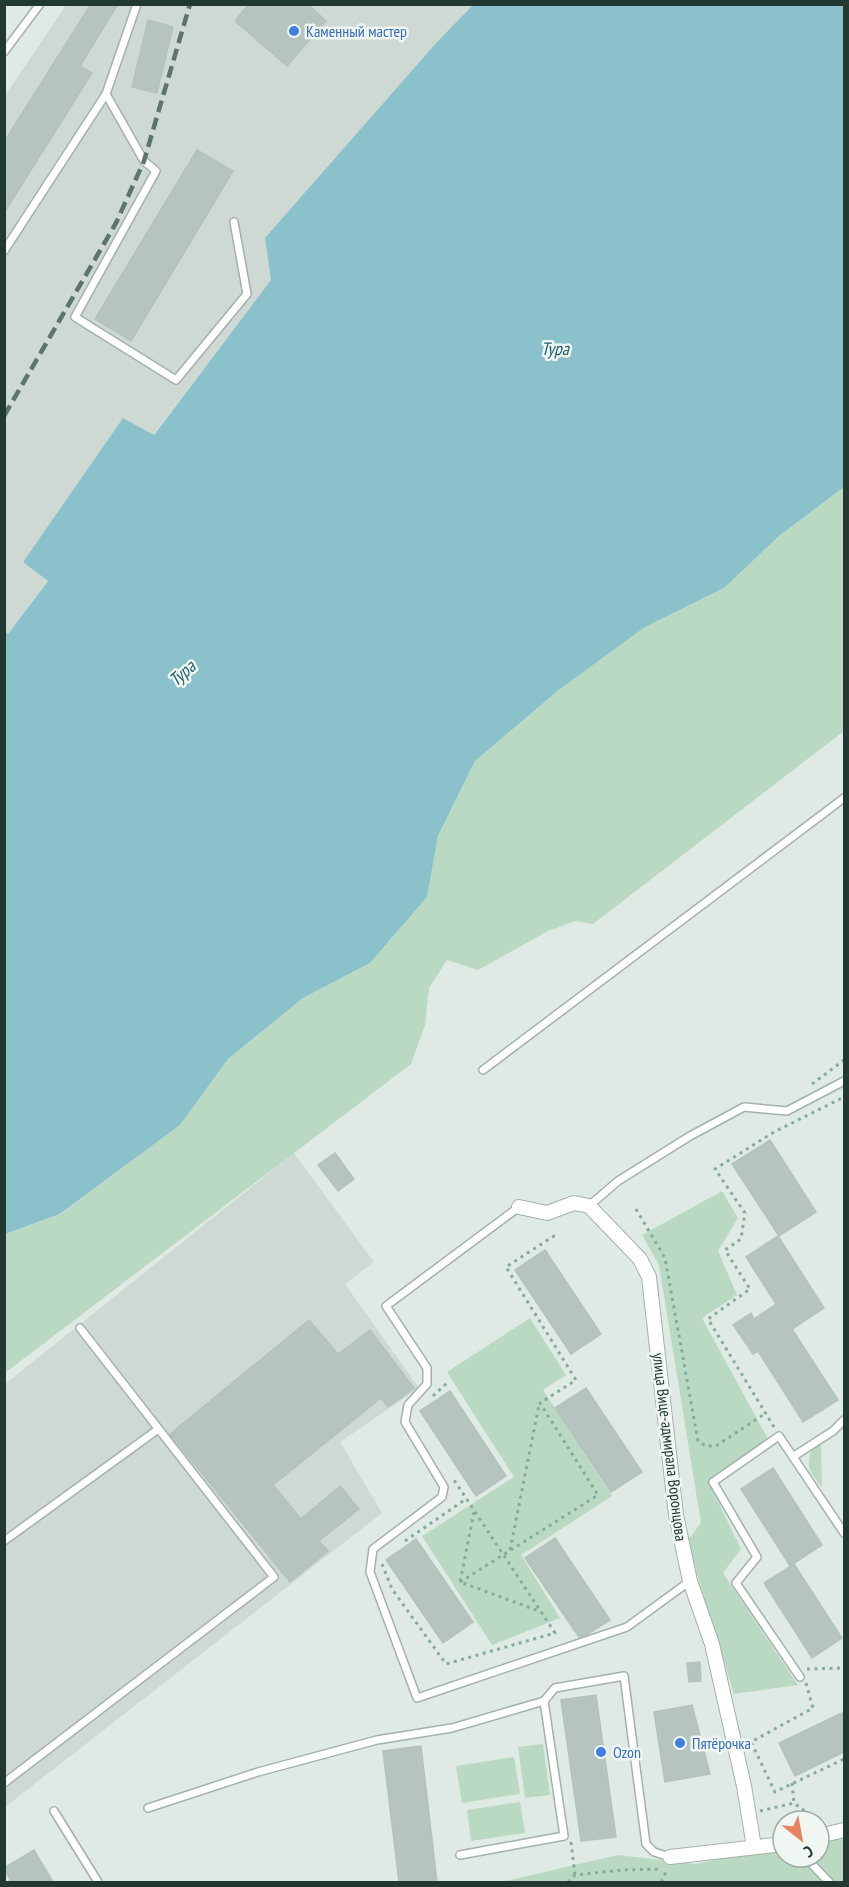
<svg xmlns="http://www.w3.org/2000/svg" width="849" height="1887" font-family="'PT Sans Narrow',sans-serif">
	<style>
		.built { fill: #ced9d4 }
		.green { fill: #bad9c3 }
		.water { fill: #8bc1cb }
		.building { fill: #b5c4be; stroke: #b3c3bc; stroke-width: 1.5 }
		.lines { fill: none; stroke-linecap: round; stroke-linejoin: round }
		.service-casing { stroke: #a3b1ac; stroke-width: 10 }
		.minor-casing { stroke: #a3b1ac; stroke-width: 16 }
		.path { stroke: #83ab9f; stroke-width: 3; stroke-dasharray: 3 4.5; stroke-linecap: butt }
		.service { stroke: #fff; stroke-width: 7 }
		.minor { stroke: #fff; stroke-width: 14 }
		.rail { stroke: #5c746e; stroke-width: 4.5; stroke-dasharray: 12 6; stroke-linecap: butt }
		.shop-dot { fill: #3f7fe0; stroke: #f0f7f3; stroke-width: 2 }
		.labels { text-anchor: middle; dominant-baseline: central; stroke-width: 5; stroke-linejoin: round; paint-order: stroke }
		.shop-label { font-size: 16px; fill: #366cbe; stroke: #f0f7f3; text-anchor: start }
		.street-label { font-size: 16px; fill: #223933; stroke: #f0f7f3 }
		.water-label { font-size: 18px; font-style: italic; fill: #216170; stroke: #f0f7f3 }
	</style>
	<rect width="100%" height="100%" fill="#e0eae5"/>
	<g class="built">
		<polygon points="66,5 473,5 437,42 266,238 271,280 153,435 123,418 23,562 48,580 8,634 4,631 4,97"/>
		<polygon points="294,1153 374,1262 345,1284 419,1388 340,1442 382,1513 5,1807 5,1384"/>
	</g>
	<g class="green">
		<polygon points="844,487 844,731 593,924 575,921 548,931 478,970 447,960 429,988 425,1025 411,1064 5,1373 5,1234 61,1214 180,1125 228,1059 303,998 370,963 427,897 438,836 475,761 560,689 645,627 724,588 779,536"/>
		<polygon points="722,1191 738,1218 718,1251 737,1295 702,1318 768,1439 708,1481 741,1549 723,1573 798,1685 734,1694 687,1541 701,1523 659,1265 642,1235"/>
		<polygon points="530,1318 566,1375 543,1390 612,1496 521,1555 560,1618 492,1645 422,1536 514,1477 447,1372"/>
		<path d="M821,1444l1,44c-10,-15 -17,-19 -11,-37z"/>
		<polygon points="543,1744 550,1795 525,1798 518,1747"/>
		<polygon points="514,1757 520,1794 462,1803 456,1766"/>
		<polygon points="520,1802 525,1833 471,1841 467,1810"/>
		<polygon points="844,1835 844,1882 501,1882 618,1855 695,1864 783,1847 783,1857 819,1857 819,1840"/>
	</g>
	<polygon class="water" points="473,5 844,5 844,487 779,536 724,588 645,627 560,689 475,761 438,836 427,897 370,963 303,998 228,1059 180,1125 60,1214 5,1234 5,631 8,634 48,581 23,562 123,418 154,435 271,280 265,238 437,42"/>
	<g class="building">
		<polygon points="91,4 118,4 80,66 92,73 4,213 4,142"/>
		<polygon points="249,4 308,4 326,21 287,66 235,21"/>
		<polygon points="148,20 173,27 157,93 132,87"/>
		<polygon points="197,150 233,171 131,341 95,319"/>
		<polygon points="770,1140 816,1212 779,1236 732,1164"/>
		<polygon points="335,1153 354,1179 338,1191 318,1165"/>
		<polygon points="778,1236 824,1308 792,1329 838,1400 803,1422 758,1351 753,1354 733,1325 751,1313 754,1319 776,1304 746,1257"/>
		<polygon points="545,1250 601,1334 571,1354 515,1270"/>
		<polygon points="309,1320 338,1354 370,1330 414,1388 388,1407 381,1398 273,1485 301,1519 340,1486 359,1509 319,1541 328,1551 290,1582 170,1434"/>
		<polygon points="586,1388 642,1472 611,1492 555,1408"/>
		<polygon points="450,1391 506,1476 476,1496 420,1411"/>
		<polygon points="773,1468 822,1545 790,1566 741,1489"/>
		<polygon points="555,1538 610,1620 588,1634 579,1637 525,1558"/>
		<polygon points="416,1539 473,1622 443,1643 386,1560"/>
		<polygon points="794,1564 842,1638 812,1658 764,1583"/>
		<polygon points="700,1662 701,1681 689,1682 687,1663"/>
		<polygon points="596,1695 616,1837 581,1841 561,1700"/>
		<polygon points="692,1705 710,1774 665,1782 654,1712"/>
		<polygon points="844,1712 844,1752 795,1776 779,1743"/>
		<polygon points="421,1746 437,1882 399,1882 383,1751"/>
		<polygon points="34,1850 53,1882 11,1882 4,1868"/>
	</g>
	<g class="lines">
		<g class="service-casing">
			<g id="service">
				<polyline points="4,52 40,4"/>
				<polyline points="106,94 144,161 156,171 75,317 176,380 247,294 234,222"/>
				<polyline points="4,251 106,94 137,4"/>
				<polyline points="483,1070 844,798"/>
				<polyline points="589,1206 618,1181 690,1136 744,1107 787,1111 844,1081"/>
				<polyline points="519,1207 386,1306 427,1368 427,1384 408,1405 405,1422 444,1487 442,1497 373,1549 370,1572 417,1698 627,1627 690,1581"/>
				<polyline points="794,1456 833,1431 844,1420"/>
				<polyline points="4,1541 157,1430"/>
				<polyline points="800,1677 736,1583 757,1557 713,1482 779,1436 844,1533"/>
				<polyline points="4,1783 274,1577 80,1328"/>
				<polyline points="148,1808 258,1772 377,1740 452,1728 544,1701"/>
				<polyline points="54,1811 98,1882"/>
				<polyline points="460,1855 564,1836 544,1701 555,1688 624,1676 646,1844 654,1852 670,1857"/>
				<polyline points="805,1857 829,1882"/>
			</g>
		</g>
		<g class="minor-casing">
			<g id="minor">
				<polyline points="519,1207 547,1213 574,1203 589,1206 640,1259 649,1277 676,1515 690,1581 712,1644 744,1786 754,1847"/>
				<polyline points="819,1836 844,1830"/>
				<polyline points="670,1857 783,1844"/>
			</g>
		</g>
		<g class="path">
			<polyline points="812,1084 844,1060"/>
			<polyline points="636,1209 665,1258 698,1441 706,1446 716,1446 766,1413"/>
			<polyline points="433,1396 447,1383"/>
			<polyline points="774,1427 708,1319 750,1289 725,1250 741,1239 745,1213 715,1169 774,1132 844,1097"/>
			<polyline points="474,1512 460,1582 539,1611"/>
			<polyline points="405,1541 466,1499"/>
			<polyline points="510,1550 539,1405"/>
			<polyline points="382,1564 392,1589 446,1664 555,1633 454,1480"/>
			<polyline points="460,1582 598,1495 540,1403 576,1380 506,1267 557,1234"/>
			<polyline points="807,1669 844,1668"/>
			<polyline points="806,1683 813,1708 751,1742 775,1792 844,1759"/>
			<polyline points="792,1783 794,1803"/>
			<polyline points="760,1811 794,1803 818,1821"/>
			<polyline points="571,1842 575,1875"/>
			<polyline points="568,1882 575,1875 622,1870 662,1869"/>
			<polyline points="661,1882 667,1870"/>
		</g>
		<use href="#service" class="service"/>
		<use href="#minor" class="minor"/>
		<polyline class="rail" points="4,416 116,223 144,161 190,4"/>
	</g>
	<g class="shop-dot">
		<circle cx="294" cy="31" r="6"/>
		<circle cx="680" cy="1743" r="6"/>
		<circle cx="601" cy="1752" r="6"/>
	</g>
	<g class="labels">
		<g class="shop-label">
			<text x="306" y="31">Каменный мастер</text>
			<text x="692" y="1743">Пятёрочка</text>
			<text x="613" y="1752">Ozon</text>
		</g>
		<g class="street-label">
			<text transform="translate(670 1447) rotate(83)">улица Вице-адмирала Воронцова</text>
		</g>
		<g class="water-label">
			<text x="555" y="348">Тура</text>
			<text transform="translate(182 673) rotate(-42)">Тура</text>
		</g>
	</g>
	<rect width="849" height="1887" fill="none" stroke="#223933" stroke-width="12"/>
	<g transform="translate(801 1839) rotate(149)"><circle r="28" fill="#f0f7f3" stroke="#9eaba6" stroke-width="1.5"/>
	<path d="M0-4.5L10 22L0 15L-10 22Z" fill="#e78360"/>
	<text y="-9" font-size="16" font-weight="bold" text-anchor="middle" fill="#223933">С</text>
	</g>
</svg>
